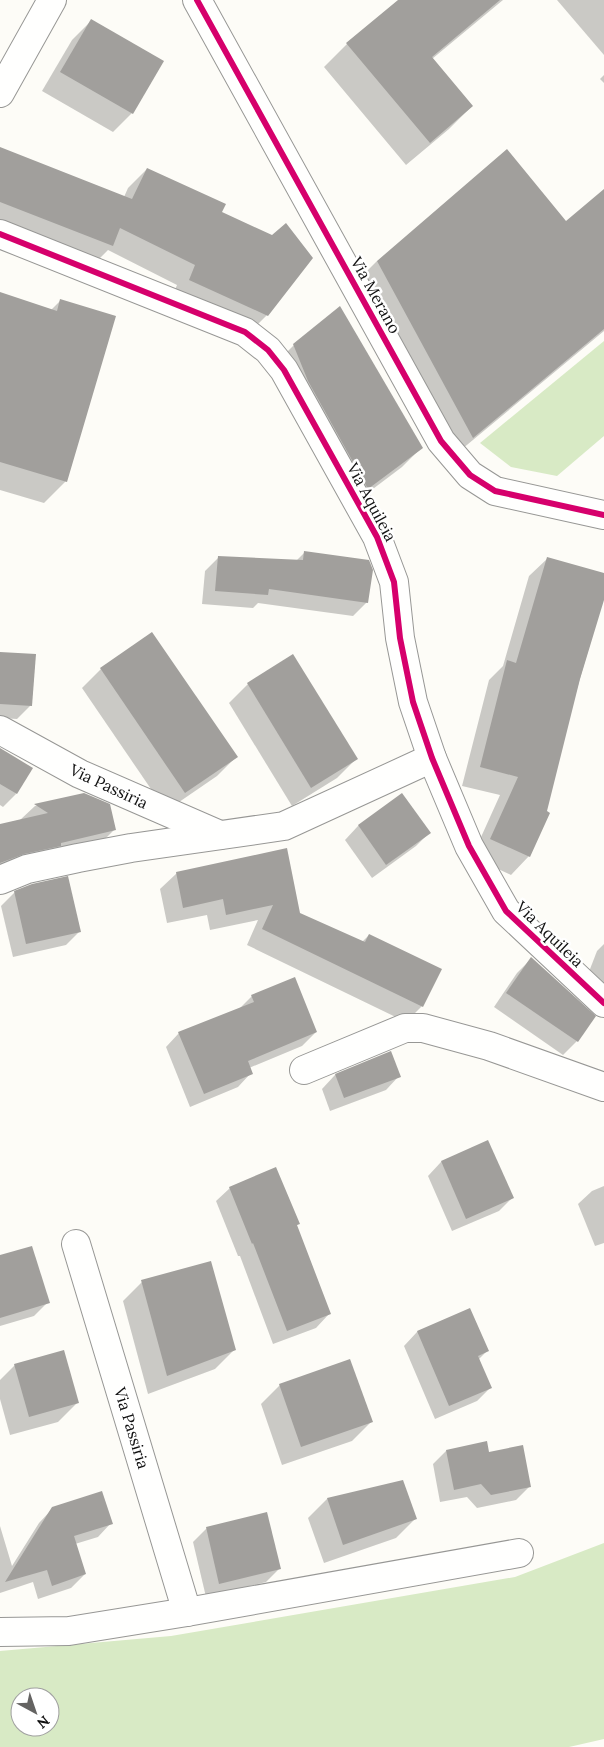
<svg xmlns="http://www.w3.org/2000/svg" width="604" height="1747" font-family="Lora,serif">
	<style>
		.forest { fill: #d8eac5; fill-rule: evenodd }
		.shadow { fill: #0003 }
		.building { fill: #a19f9c }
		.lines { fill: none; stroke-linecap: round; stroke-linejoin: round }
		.minor-casing { stroke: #979795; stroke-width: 30 }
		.minor { stroke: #fffffe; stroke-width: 28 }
		.cycleway-casing { stroke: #fff; stroke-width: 9 }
		.cycleway { stroke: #d6006c; stroke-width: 6 }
		.labels { text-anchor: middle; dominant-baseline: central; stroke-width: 5; stroke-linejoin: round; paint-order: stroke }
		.street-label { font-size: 16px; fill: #111; stroke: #fff }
	</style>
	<rect width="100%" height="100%" fill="#fdfcf7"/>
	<g class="forest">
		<polygon points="604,341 604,436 557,476 511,467 480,443"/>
		<path d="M604,1543v196l-35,8h-569v-96l171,-15 344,-59zM20,1697h30v30h-30z"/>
	</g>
	<g class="shadow">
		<polygon points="399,0 503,0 432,59 472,106 449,129 406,165 324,67 347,44"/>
		<polygon points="557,0 604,0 604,55"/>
		<polygon points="91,21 132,113 113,132 42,91 72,40"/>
		<polygon points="604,75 604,83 600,79"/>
		<polygon points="0,148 124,197 128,188 147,169 220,212 267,315 248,334 171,299 177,285 108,250 93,265 0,228"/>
		<polygon points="604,190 604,331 450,459 354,284 377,261 566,223"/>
		<polygon points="0,293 51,310 61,300 66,481 44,503 0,490"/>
		<polygon points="294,345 421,448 402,467 349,507 275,364"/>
		<polygon points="305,552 367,602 353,616 258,603 253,608 202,604 205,571 219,557 296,561"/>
		<polygon points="548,558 604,574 604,595 529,856 511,875 472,857 500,795 462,786 489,680 503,666 529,576"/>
		<polygon points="0,653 31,705 17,719 0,718"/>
		<polygon points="101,669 236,757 217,776 166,811 82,688"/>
		<polygon points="248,684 356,759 337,778 292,806 229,703"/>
		<polygon points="0,749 16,794 3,807 0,805"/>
		<polygon points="84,794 114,830 97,847 0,872 0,825 20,820 35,806"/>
		<polygon points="402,795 429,833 416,846 372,878 345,840 358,826"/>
		<polygon points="286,849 299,914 362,942 369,935 422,1006 406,1022 247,945 258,920 210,930 207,915 167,923 160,889 177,873"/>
		<polygon points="15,892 80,931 66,945 13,957 1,906"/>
		<polygon points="604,944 604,1007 580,995 597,951"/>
		<polygon points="531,959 577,1041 563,1055 494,1007 517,973"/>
		<polygon points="252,996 316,1032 302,1046 249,1068 251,1073 238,1087 190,1107 166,1047 179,1033 239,1009"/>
		<polygon points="335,1075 399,1076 386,1090 330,1111 322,1089"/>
		<polygon points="487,1142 512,1198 499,1211 452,1231 428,1176 441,1162"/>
		<polygon points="604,1186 604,1243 595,1246 578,1204 592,1191"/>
		<polygon points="230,1188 298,1224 296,1226 329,1314 316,1328 273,1344 240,1256 238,1256 216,1201"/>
		<polygon points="0,1257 48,1302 34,1316 0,1326"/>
		<polygon points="142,1282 234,1350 215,1369 148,1394 123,1301"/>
		<polygon points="470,1310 487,1351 479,1359 490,1388 477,1401 435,1419 404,1346 417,1332"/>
		<polygon points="15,1365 77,1403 58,1422 10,1435 0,1399 0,1380"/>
		<polygon points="280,1385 371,1422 352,1441 282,1465 261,1404"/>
		<polygon points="446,1451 488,1454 530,1486 516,1500 477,1508 467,1497 440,1502 433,1464"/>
		<polygon points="327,1499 415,1519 396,1538 324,1563 308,1518"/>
		<polygon points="53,1508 111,1523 98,1537 75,1544 85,1574 71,1588 38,1599 33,1582 0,1593 0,1526 12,1566 39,1523"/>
		<polygon points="207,1528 279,1569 266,1582 206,1597 193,1542"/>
	</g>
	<g class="building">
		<polygon points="398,0 500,0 432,57 473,106 430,143 346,43"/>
		<polygon points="91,19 164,61 133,114 60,72"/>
		<polygon points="0,147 132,199 147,168 226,204 222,212 272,235 286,223 313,258 268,316 189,280 195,265 120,228 113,246 0,202"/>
		<polygon points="507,149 566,221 604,189 604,329 473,438 377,261"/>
		<polygon points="0,292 57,311 60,299 116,316 67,482 0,462"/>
		<polygon points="340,306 423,448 368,489 308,381 293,344"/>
		<polygon points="304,551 369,560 373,570 368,603 269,589 268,595 215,591 218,556 303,560"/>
		<polygon points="547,557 604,573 604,600 580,679 547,811 550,813 530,857 490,839 518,777 480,767 507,660 516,663"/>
		<polygon points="152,632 238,757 185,793 100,668"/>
		<polygon points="0,652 36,654 32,706 0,704"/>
		<polygon points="293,654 358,759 311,788 247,683"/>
		<polygon points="0,748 33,768 17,794 0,784"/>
		<polygon points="84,793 110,804 116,830 61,843 61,846 24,854 0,863 0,824 48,813 34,804"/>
		<polygon points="402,793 431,833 386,865 358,825"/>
		<polygon points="287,848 300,913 365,942 369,934 442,969 423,1007 262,929 273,905 226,915 223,899 183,908 176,872"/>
		<polygon points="68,876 81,932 26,944 14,891 32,884"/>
		<polygon points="531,957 596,1016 578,1042 506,993"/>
		<polygon points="295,977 317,1032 248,1061 253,1074 204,1094 178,1032 254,1002 251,995"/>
		<polygon points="391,1051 401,1077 344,1098 335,1074"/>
		<polygon points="488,1140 514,1198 466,1219 441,1161"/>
		<polygon points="276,1167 300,1224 297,1225 331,1314 287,1331 253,1243 252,1244 229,1187"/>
		<polygon points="32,1246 50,1303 0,1318 0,1255"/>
		<polygon points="211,1261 236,1350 167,1376 141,1280"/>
		<polygon points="470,1308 489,1351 478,1356 492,1388 449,1406 417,1331"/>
		<polygon points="64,1350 79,1403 29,1417 14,1364"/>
		<polygon points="350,1359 373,1422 301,1447 279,1384"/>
		<polygon points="487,1441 489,1452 523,1445 531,1487 491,1495 481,1484 454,1490 446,1450"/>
		<polygon points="403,1480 417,1519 343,1545 327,1498"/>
		<polygon points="102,1491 113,1524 74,1536 86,1574 52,1586 47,1570 5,1582 52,1507"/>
		<polygon points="267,1512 281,1569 219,1584 206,1527"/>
	</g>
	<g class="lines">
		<g class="minor-casing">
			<g id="minor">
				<polyline points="197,0 441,441 470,475 495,491 604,515"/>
				<polyline points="0,93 52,0"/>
				<polyline points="0,234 245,332 268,350 284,370 377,537 394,582 400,638 413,702 432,758 469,846 506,911 604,1003"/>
				<polyline points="0,730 80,774 220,835"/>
				<polyline points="0,880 27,869 78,858 131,848 284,826 432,758"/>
				<polyline points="304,1070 405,1028 423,1028 489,1046 604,1087"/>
				<polyline points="76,1244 187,1612"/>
				<polyline points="0,1632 69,1631 187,1612 519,1553"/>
			</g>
		</g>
		<use href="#minor" class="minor"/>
		<g class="cycleway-casing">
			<g id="cycleway">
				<polyline points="197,0 441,441 470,475 495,491 604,515"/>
				<polyline points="0,234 245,332 268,350 284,370 377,537 394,582 400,638 413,702 432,758 469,846 506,911 604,1003"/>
			</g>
		</g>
		<use href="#cycleway" class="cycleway"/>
	</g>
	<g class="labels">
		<g class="street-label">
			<text transform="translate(376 295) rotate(61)">Via Merano</text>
			<text transform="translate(372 502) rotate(62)">Via Aquileia</text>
			<text transform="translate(109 786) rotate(25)">Via Passiria</text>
			<text transform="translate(550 934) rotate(44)">Via Aquileia</text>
			<text transform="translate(132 1428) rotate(73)">Via Passiria</text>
		</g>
	</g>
	<g transform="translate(35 1712) rotate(140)"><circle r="24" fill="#ffffff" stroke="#a0a0a0"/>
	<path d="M0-4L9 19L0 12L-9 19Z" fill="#646362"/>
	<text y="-8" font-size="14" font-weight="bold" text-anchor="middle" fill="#111111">N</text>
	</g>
</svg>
